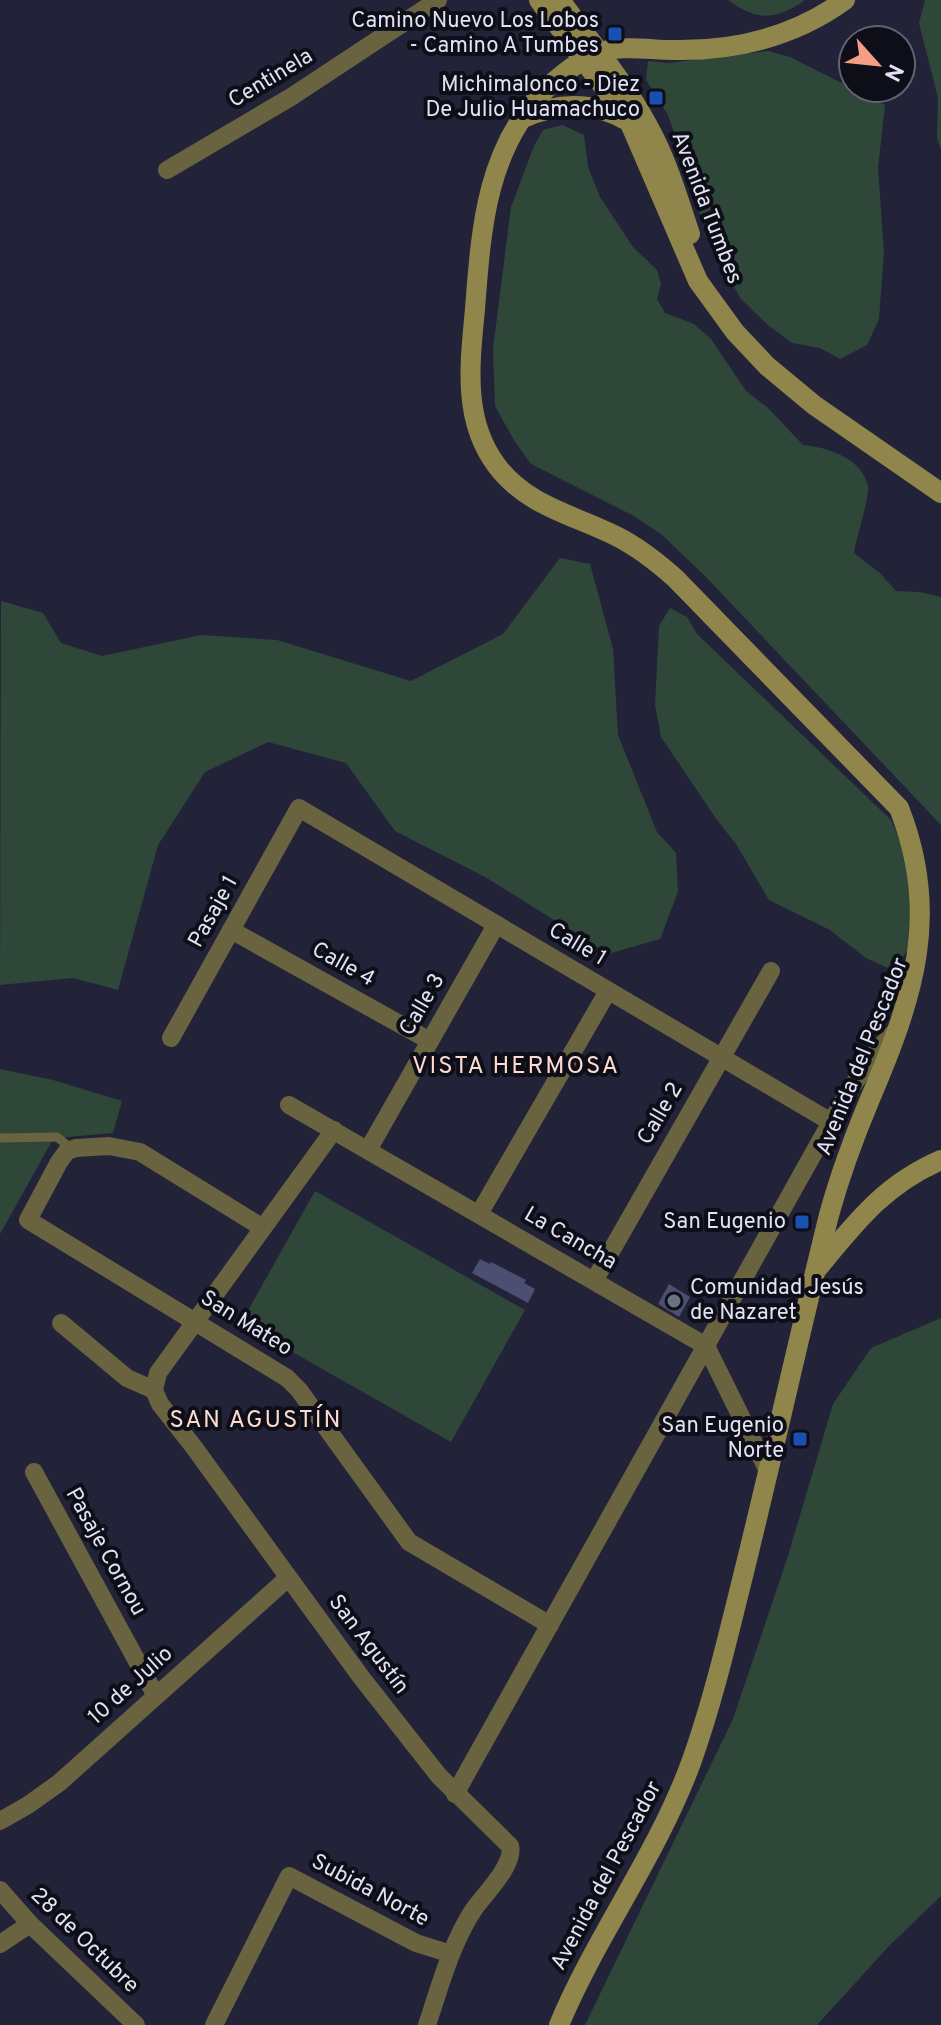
<svg xmlns="http://www.w3.org/2000/svg" width="941" height="2025" font-family="Overpass,sans-serif">
	<style>
		.green { fill: #2e4738 }
		.building { fill: #4c4f71 }
		.lines { fill: none; stroke-linecap: round; stroke-linejoin: round }
		.lane { stroke: #696340; stroke-width: 9 }
		.street { stroke: #696340; stroke-width: 18 }
		.secondary { stroke: #90864b; stroke-width: 20 }
		.transit-dot { fill: #1a4fb4; stroke: #0d0e17; stroke-width: 3 }
		.worship-dot { fill: #6b7280; stroke: #0d0e17; stroke-width: 3 }
		.labels { text-anchor: middle; dominant-baseline: central; stroke-width: 8; stroke-linejoin: round; paint-order: stroke }
		.poi-label { font-size: 22px; fill: #e1e3f2; stroke: #0d0e17; text-anchor: end }
		.street-label { font-size: 22px; fill: #e1e3f2; stroke: #0d0e17 }
		.neighbourhood-label { font-size: 24px; letter-spacing: 2px; fill: #fddbd1; stroke: #0d0e17 }
	</style>
	<rect width="100%" height="100%" fill="#222339"/>
	<g class="green">
		<path d="M728,0h77c-30,21 -48,21 -77,0z"/>
		<polygon points="925,0 941,0 941,149 937,139 938,98 919,23"/>
		<polygon points="768,51 790,57 885,105 878,168 884,253 879,319 867,345 840,359 820,348 792,343 768,325 741,299 722,266 682,172 676,138 668,115 646,80 648,61 668,63"/>
		<path d="M562,125l22,10 4,32 12,30 33,50 24,23 4,14 -4,15 8,14 29,11 17,15 35,52 21,16 36,38c24,2 59,13 65,41 2,9 -12,53 -14,67l26,20 16,18 24,1 21,5v228l-236,-249 -44,-42 -29,-19 -101,-51 -16,-22 -20,-36 -2,-57 18,-142 23,-61 9,-16z"/>
		<polygon points="560,558 590,564 613,649 618,735 657,832 676,853 678,892 660,939 608,954 487,878 395,831 346,763 268,742 205,772 158,845 118,990 73,978 0,985 1,601 43,613 61,643 102,656 201,635 277,640 411,681 503,634"/>
		<polygon points="670,608 687,617 697,634 891,820 906,853 913,907 913,944 892,970 866,958 830,930 769,900 736,844 717,820 661,737 655,705 659,626"/>
		<polygon points="0,1069 53,1080 122,1101 113,1133 67,1137 52,1141 0,1234"/>
		<polygon points="315,1191 525,1310 451,1442 241,1323"/>
		<polygon points="941,1318 941,1896 889,1946 817,2025 585,2025 733,1719 787,1559 833,1404 871,1348"/>
	</g>
	<g class="building">
		<polygon points="480,1259 490,1264 491,1262 526,1280 524,1283 535,1289 528,1303 472,1273"/>
		<polygon points="669,1284 690,1297 679,1317 658,1304"/>
	</g>
	<g class="lines">
		<polyline class="lane" points="0,1138 57,1137 72,1149"/>
		<g class="street">
			<polyline points="167,170 291,97 438,0"/>
			<polyline points="231,930 430,1041"/>
			<polyline points="171,1038 299,808 831,1122"/>
			<polyline points="289,1105 706,1346 768,1471"/>
			<path d="M334,1130l-176,243 -4,17 6,14 33,42 168,231 78,99 71,70c5,18 -25,48 -36,63 -23,35 -34,77 -47,116"/>
			<polyline points="368,1150 496,925"/>
			<polyline points="479,1214 608,991"/>
			<polyline points="263,1228 140,1152 109,1146 76,1148 67,1151 59,1162 28,1220 287,1378 299,1390 409,1542 550,1625"/>
			<polyline points="594,1281 771,971"/>
			<polyline points="61,1323 127,1378 154,1390"/>
			<polyline points="34,1472 156,1696"/>
			<path d="M455,1794l376,-672c20,-33 38,-68 67,-93"/>
			<polyline points="0,1821 28,1805 59,1783 288,1578"/>
			<polyline points="0,1890 30,1924 136,2025"/>
			<polyline points="0,1944 30,1924"/>
			<polyline points="214,2025 289,1876 416,1943 451,1954"/>
		</g>
		<g class="secondary">
			<polyline points="539,0 629,121 698,281 735,332 767,366 814,405 941,493"/>
			<path d="M560,0c30,41 64,81 88,126 19,34 30,72 42,108"/>
			<path d="M521,119c36,-17 72,-18 107,2"/>
			<path d="M818,1268c38,-46 67,-84 123,-108"/>
			<path d="M559,2025c38,-91 99,-171 133,-265 22,-62 37,-128 53,-192 29,-118 55,-236 84,-353 11,-40 25,-78 41,-116 44,-103 71,-185 29,-291l-224,-230c-18,-16 -37,-31 -59,-42 -42,-21 -89,-30 -119,-70 -35,-46 -27,-103 -22,-157 6,-79 11,-161 71,-220 15,-14 31,-27 49,-35 24,-10 53,-4 79,-4 62,1 120,-13 171,-50"/>
		</g>
	</g>
	<g class="transit-dot">
		<rect x="607" y="26" width="16" height="16" rx="4"/>
		<rect x="648" y="90" width="16" height="16" rx="4"/>
		<rect x="794" y="1214" width="16" height="16" rx="4"/>
		<rect x="792" y="1431" width="16" height="16" rx="4"/>
	</g>
	<circle class="worship-dot" cx="674" cy="1301" r="8"/>
	<g class="labels">
		<g class="poi-label">
			<text x="599" y="21">Camino Nuevo Los Lobos<tspan x="599" dy="25">- Camino A Tumbes</tspan></text>
			<text x="640" y="85">Michimalonco - Diez<tspan x="640" dy="25">De Julio Huamachuco</tspan></text>
			<text x="786" y="1222">San Eugenio</text>
			<text x="690" y="1288" text-anchor="start">Comunidad Jesús<tspan x="690" dy="25">de Nazaret</tspan></text>
			<text x="784" y="1426">San Eugenio<tspan x="784" dy="25">Norte</tspan></text>
		</g>
		<g class="street-label">
			<text transform="translate(271 79) rotate(-31)">Centinela</text>
			<text transform="translate(706 208) rotate(69)">Avenida Tumbes</text>
			<text transform="translate(214 912) rotate(-61)">Pasaje 1</text>
			<text transform="translate(577 945) rotate(31)">Calle 1</text>
			<text transform="translate(343 965) rotate(29)">Calle 4</text>
			<text transform="translate(423 1005) rotate(-60)">Calle 3</text>
			<text transform="translate(863 1057) rotate(-68)">Avenida del Pescador</text>
			<text transform="translate(661 1114) rotate(-60)">Calle 2</text>
			<text transform="translate(570 1239) rotate(30)">La Cancha</text>
			<text transform="translate(246 1324) rotate(32)">San Mateo</text>
			<text transform="translate(105 1552) rotate(61)">Pasaje Cornou</text>
			<text transform="translate(368 1645) rotate(53)">San Agustín</text>
			<text transform="translate(131 1686) rotate(-42)">10 de Julio</text>
			<text transform="translate(607 1876) rotate(-62)">Avenida del Pescador</text>
			<text transform="translate(370 1891) rotate(28)">Subida Norte</text>
			<text transform="translate(84 1941) rotate(44)">28 de Octubre</text>
		</g>
		<g class="neighbourhood-label">
			<text x="516" y="1067">VISTA HERMOSA</text>
			<text x="256" y="1421">SAN AGUSTÍN</text>
		</g>
	</g>
	<g transform="translate(877 64) rotate(117)"><circle r="38" fill="#0d0e17" stroke="#62636f" stroke-width="2"/>
	<path d="M0-6L14 30L0 20L-14 30Z" fill="#f49e86"/>
	<text y="-12" font-size="22" font-weight="bold" text-anchor="middle" fill="#e1e3f2">N</text>
	</g>
</svg>
